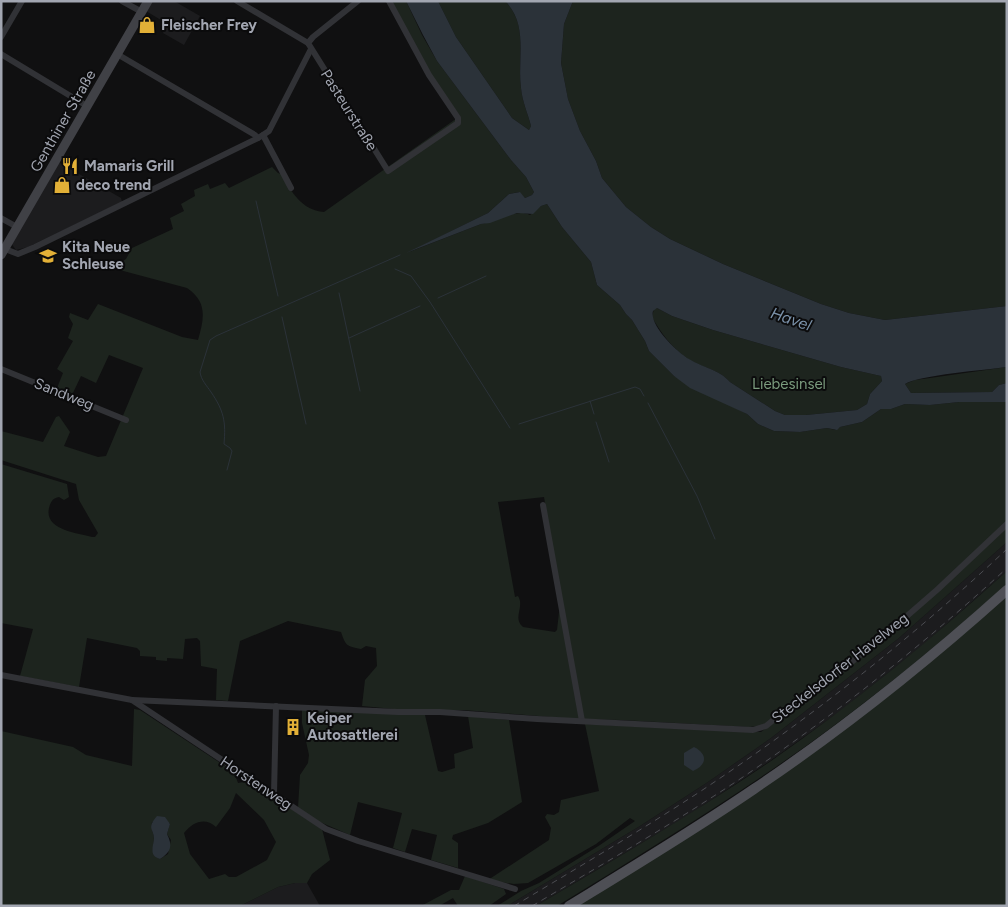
<svg xmlns="http://www.w3.org/2000/svg" width="1008" height="907" font-family="Figtree,sans-serif">
	<style>
		.built { fill: #1c1c1e }
		.green { fill: #1d241e; fill-rule: evenodd }
		.water { fill: #2b3239; fill-rule: evenodd }
		.lines { fill: none; stroke-linecap: round; stroke-linejoin: round }
		.stream { stroke: #2b3239; stroke-width: 1 }
		.minor { stroke: #313236; stroke-width: 6 }
		.secondary { stroke: #404146; stroke-width: 9 }
		.primary { stroke: #4e4f55; stroke-width: 10 }
		.rail { stroke: #4b4c51; stroke-width: 1; stroke-dasharray: 6 5; stroke-linecap: butt }
		.labels { text-anchor: middle; dominant-baseline: central; stroke-width: 4; stroke-linejoin: round; paint-order: stroke }
		.poi-label { font-size: 15px; font-weight: bold; fill: #a2a6b1; stroke: #0b0b0c; text-anchor: start }
		.street-label { font-size: 15px; fill: #a2a6b1; stroke: #0b0b0c }
		.park-label { font-size: 15px; fill: #7b9b7e; stroke: #0b0b0c }
		.water-label { font-size: 16px; font-style: italic; fill: #7b92aa; stroke: #0b0b0c }
	</style>
	<rect width="100%" height="100%" fill="#101011"/>
	<g class="built">
		<polygon points="151,1 174,1 200,16 184,45 163,33 166,27 169,29 171,26 146,11"/>
		<polygon points="58,162 121,198 122,202 28,247 16,250 11,243"/>
		<polygon points="1007,542 1007,571 923,645 842,710 770,761 689,815 536,906 507,906 640,826 708,782 771,738 899,638"/>
		<polygon points="295,883 307,883 320,906 240,906 278,887"/>
	</g>
	<g class="green">
		<path d="M390,1h16l16,34 15,26 74,99 15,17 8,15 -2,3 -7,3 -6,-6 -10,2 -21,19 -79,39 72,-28c15,-2 34,-16 49,-9l11,-9 6,-2 15,23 29,35 6,23 23,20 6,9 6,6 13,21 4,10 25,25 73,38 11,10 16,7 26,1 27,-4 8,2 5,-3 22,-5 19,-13h10l14,-5 25,1 29,-3h48v140l-108,96 -128,100 -63,44 -68,44 -133,80h-10l24,-15 18,-8 61,-38 35,-24 -5,-3 -34,26 -68,39 -14,1 -26,-4 61,-40 2,-12 -6,-11 2,-3 7,1 5,-3 2,-12 38,-9 -14,-67 169,8h7l41,-33 29,-17 61,-50 -125,91 -7,3 -11,1 -129,-7 -45,-1 -112,-9h-59l-42,-4 3,-26 12,-14 -1,-18 -10,-2 -5,3c-15,-3 -15,-3 -20,-17l-53,-11 -48,20 -12,60 -12,-1 1,-31 -16,-3 -1,-25 -3,-3 -12,1 -2,20 -16,-1v3l-11,-1v-3l-16,-1v-5l-3,-3 -50,-10 -8,49 -59,-11 13,-47 -32,-6v-159l66,20 2,13 -5,3 -5,-3c-6,1 -8,4 -10,11 -5,22 28,25 43,29h3l3,-4 -19,-33 -3,-16 -75,-24v-29l42,11 13,-25 3,-1 11,16 -6,14 34,11 8,-1 37,-88 -34,-13 -13,28 -15,-7 -9,19 -15,-7 6,-15 -6,-4 16,-28 -5,-3 5,-14 -4,-7 1,-4 18,7 10,-16 84,33 16,3c6,-21 10,-38 -11,-52l-71,-19 -2,-2 12,-8 6,-11 41,-19 -3,-11 14,-7 -3,-7 14,-8 -1,-6 14,-6 2,5 15,-6 4,5 43,-21 6,6 3,1c11,18 20,36 43,38l136,-96 -28,-39zM544,497l17,98 -4,35 -2,2 -32,-5c-11,-9 2,-20 -5,-31l-3,1 -17,-95z"/>
		<path d="M438,1h67c24,24 12,58 16,87 1,13 7,26 10,38l-2,4 -17,-12 -56,-81z"/>
		<polygon points="573,1 1007,1 1007,306 885,320 849,313 821,304 723,264 670,239 651,227 626,207 602,178 596,161 580,131 568,99 561,63 564,24"/>
		<path d="M657,308l15,8 41,14 128,37 40,9 1,5 -12,13 -3,10 -10,6 -51,5h-21l-10,-4 -45,-29c-11,-13 -28,-14 -42,-23 -16,-11 -27,-26 -36,-42l2,-8z"/>
		<polygon points="1007,367 1007,383 999,385 992,392 911,393 905,384 915,380 930,378"/>
		<path d="M1007,571v13c-64,57 -131,112 -201,162 -81,57 -165,108 -249,160h-21c79,-47 159,-93 235,-145 83,-58 161,-122 236,-190z"/>
		<polygon points="1007,594 1007,906 575,906 706,824"/>
		<path d="M134,709l6,1 94,62 4,11 11,-2 73,48 8,31 -18,14 -5,9h-12l-17,4 -38,19h-239v-175l72,16 13,8 46,11zM236,793l28,27 12,22 -9,18 -31,17h-7l-4,-3 -16,5 -19,-25 -6,-21c9,-11 21,-16 32,-6l14,-19zM152,822l18,1 -3,11 4,6 -3,14 -8,5c-11,-5 -6,-11 -6,-20 0,-6 -3,-9 -2,-17z"/>
		<polygon points="302,710 425,715 438,771 442,772 455,768 454,754 473,748 468,716 509,720 522,802 488,823 453,835 452,839 458,843 458,868 431,860 437,835 412,829 405,852 393,848 402,813 358,802 350,835 320,822 298,808 300,775 308,763 309,755 302,723"/>
		<polygon points="465,876 504,889 506,894 489,906 458,906 453,898 439,906 421,906 451,890 459,890"/>
	</g>
	<g class="water">
		<path d="M406,1h32l18,36 56,81 17,12 2,-4c-3,-12 -9,-25 -10,-38 -4,-29 8,-63 -16,-87h68l-9,23 -3,39 7,36 12,32 16,30 6,17 24,29 25,20 19,12 53,25 98,40 28,9 36,7 122,-14v61c-22,3 -87,8 -102,17l6,9 81,-1 7,-7 8,-2v19h-48l-29,3 -25,-1 -14,5h-10l-19,13 -22,5 -3,3 -10,-2 -27,4 -26,-1 -16,-7 -11,-10 -57,-26 -16,-12 -25,-25 -4,-10 -13,-21 -6,-6 -6,-9 -23,-20 -6,-23 -29,-35 -15,-23 -6,2 -8,8 -16,-1 -27,10 -9,1 -75,29 82,-40 21,-19 11,-2 5,6 7,-3 2,-3 -8,-15 -15,-17 -74,-99 -14,-26zM657,308l15,8 41,14 128,37 40,9 1,5 -12,13 -3,10 -10,6 -51,5h-21l-10,-4 -45,-29c-11,-13 -27,-14 -41,-23 -12,-7 -40,-34 -36,-48z"/>
		<path d="M694,747c14,7 13,18 -1,24l-9,-6v-12z"/>
		<path d="M157,816l8,1 5,7 -3,10c6,12 4,18 -7,25 -11,-3 -7,-12 -6,-20 0,-11 -8,-10 3,-23z"/>
	</g>
	<g class="lines">
		<g class="stream">
			<polyline points="256,201 278,296"/>
			<polyline points="395,269 411,276 430,302 510,428"/>
			<polyline points="339,293 360,391"/>
			<polyline points="438,298 486,276"/>
			<polyline points="282,317 306,424"/>
			<polyline points="349,338 420,306"/>
			<polyline points="590,401 594,414"/>
			<polyline points="648,403 697,496 715,539"/>
			<polyline points="596,422 609,462"/>
			<polyline points="519,424 635,387 640,389 644,396"/>
			<path d="M227,470l5,-19 -2,-3 -6,-4c2,-22 0,-33 -13,-52 -4,-6 -10,-12 -11,-20l10,-32 6,-4 184,-81"/>
		</g>
		<g class="minor">
			<polyline points="122,1 142,12"/>
			<polyline points="237,1 308,43"/>
			<polyline points="358,1 313,37 308,43 388,171 458,123 458,118 429,75 389,1"/>
			<polyline points="1,37 22,1"/>
			<polyline points="1,54 87,106"/>
			<polyline points="117,54 255,135 258,138 263,135 291,188"/>
			<polyline points="263,135 269,131 311,49"/>
			<polyline points="1,218 17,227"/>
			<polyline points="5,249 18,254 35,247 258,138"/>
			<polyline points="1,369 126,420"/>
			<polyline points="543,505 582,721"/>
			<polyline points="1,675 132,700 326,829 358,841 515,889"/>
			<polyline points="132,700 398,712 440,712 537,719 753,730 766,726 804,695 837,674 892,629 938,589 1007,524"/>
			<polyline points="274,794 276,706"/>
		</g>
		<polyline class="secondary" points="1,255 148,1"/>
		<path class="primary" d="M569,906c62,-38 125,-76 185,-117 89,-60 173,-127 253,-199"/>
		<g class="rail">
			<path d="M514,906c63,-38 126,-75 187,-115 108,-72 211,-153 306,-242"/>
			<path d="M532,906c71,-42 142,-83 211,-129 93,-63 181,-133 264,-209"/>
		</g>
	</g>
	<defs>
		<g id="shop-bare" transform="scale(1.35)"><path d="M-5-2.5h2.3a2.7 3.5 0 0 1 5.4 0H5L5.5 6h-11ZM-1.5-2.5h3a1.5 2.3 0 0 0-3 0Z" fill="#e2b037" stroke="#0b0b0c" stroke-width="2.5" paint-order="stroke"/></g>
		<g id="restaurant-bare" transform="scale(1.35)"><path d="M-5-6h1v4h1v-4h1v4h1v-4h1v5L-1.5 .5V6h-2V.5L-5-1ZM5-6V6H3V1.5H1.5Q1.5-4 5-6Z" fill="#e2b037" stroke="#0b0b0c" stroke-width="2.5" paint-order="stroke"/></g>
		<g id="school-bare" transform="scale(1.35)"><path d="M0-5L7-2L0 1L-7-2ZM-4 1L0 2.5L4 1V4Q0 6-4 4Z" fill="#e2b037" stroke="#0b0b0c" stroke-width="2.5" paint-order="stroke"/></g>
		<g id="building-bare" transform="scale(1.35)"><path d="M-4-6H4V6H1V3H-1V6H-4ZM-2.5-4.3h1.7v1.8h-1.7ZM.8-4.3h1.7v1.8H.8ZM-2.5-1h1.7V.8h-1.7ZM.8-1h1.7V.8H.8Z" fill="#e2b037" stroke="#0b0b0c" stroke-width="2.5" paint-order="stroke"/></g>
	</defs>
	<g fill-rule="evenodd">
		<use href="#shop-bare" x="147" y="25"/>
		<use href="#restaurant-bare" x="70" y="166"/>
		<use href="#shop-bare" x="62" y="185"/>
		<use href="#school-bare" x="48" y="256"/>
		<use href="#building-bare" x="293" y="727"/>
	</g>
	<g class="labels">
		<g class="poi-label">
			<text x="161" y="25">Fleischer Frey</text>
			<text x="84" y="166">Mamaris Grill</text>
			<text x="76" y="185">deco trend</text>
			<text x="62" y="247">Kita Neue<tspan x="62" dy="17">Schleuse</tspan></text>
			<text x="307" y="718">Keiper<tspan x="307" dy="17">Autosattlerei</tspan></text>
		</g>
		<g class="street-label">
			<text transform="translate(349 110) rotate(58)">Pasteurstraße</text>
			<text transform="translate(63 121) rotate(-60)">Genthiner Straße</text>
			<text transform="translate(64 394) rotate(22)">Sandweg</text>
			<text transform="translate(840 668) rotate(-38)">Steckelsdorfer Havelweg</text>
			<text transform="translate(256 783) rotate(34)">Horstenweg</text>
		</g>
		<g class="park-label">
			<text x="789" y="384">Liebesinsel</text>
		</g>
		<g class="water-label">
			<text transform="translate(791 319) rotate(19)">Havel</text>
		</g>
	</g>
	<rect width="1008" height="907" fill="none" stroke="#a2a6b1" stroke-width="5"/>
</svg>
